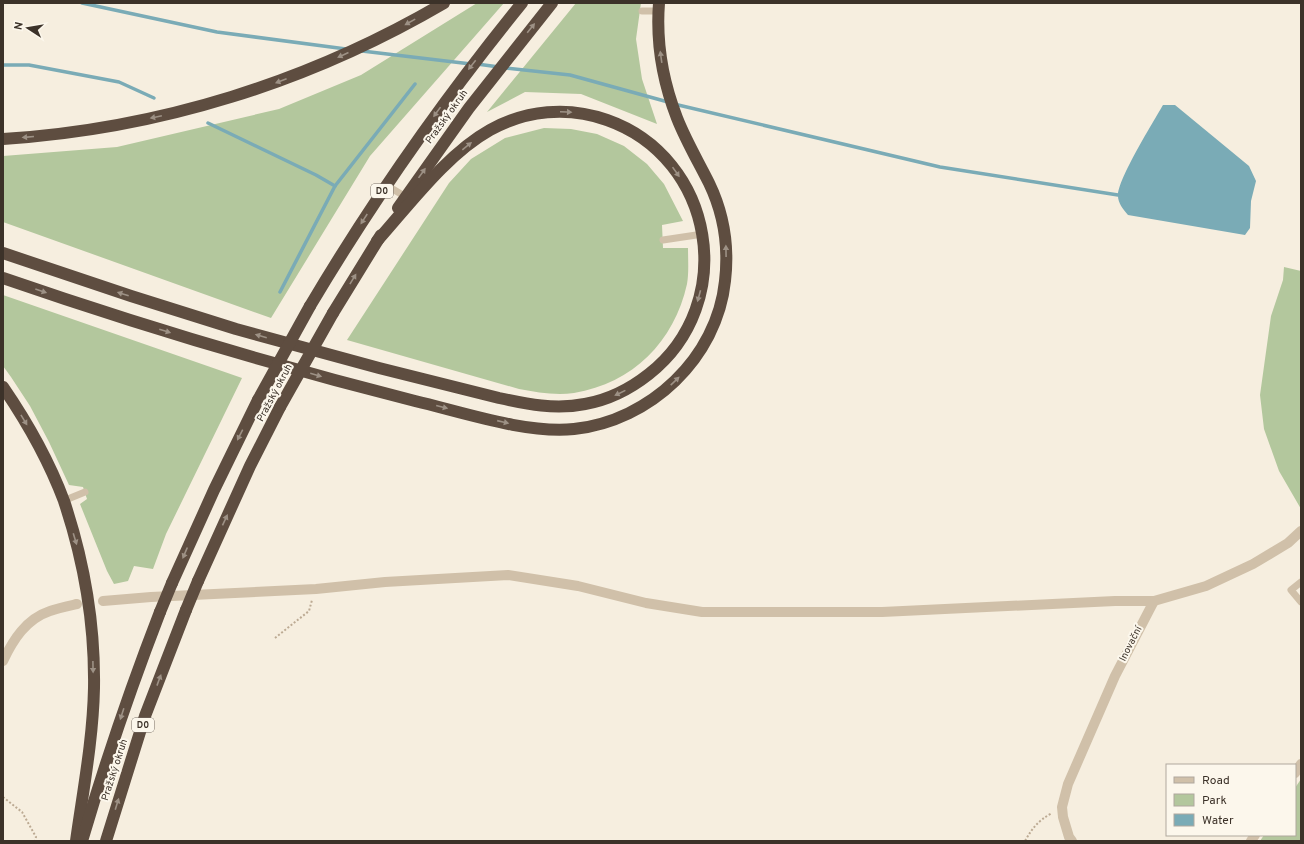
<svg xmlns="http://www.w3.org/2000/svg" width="1304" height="844" font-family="Overpass,sans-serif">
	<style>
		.green { fill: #b3c79d }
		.water { fill: #7aabb6 }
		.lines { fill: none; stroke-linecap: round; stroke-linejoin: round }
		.stream { stroke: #7aabb6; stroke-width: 3.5 }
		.path { stroke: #bcaa93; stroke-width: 2; stroke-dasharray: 2 2; stroke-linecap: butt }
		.service { stroke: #d0c0a9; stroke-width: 7 }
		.minor { stroke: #d0c0a9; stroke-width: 10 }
		.motorway { stroke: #5e4d40; stroke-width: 12 }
		.motorway-bridge { stroke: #5e4d40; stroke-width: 12 }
		.oneway { fill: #9d9185 }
		.labels { text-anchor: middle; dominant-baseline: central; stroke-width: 4; stroke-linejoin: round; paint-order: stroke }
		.shield { fill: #fcf7ec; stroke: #766d64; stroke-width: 1 }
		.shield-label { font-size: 9px; font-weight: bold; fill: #3c3229 }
		.street-label { font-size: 10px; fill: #3c3229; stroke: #fcf7ec }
	</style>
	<rect width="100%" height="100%" fill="#f6eedf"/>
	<g class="green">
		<polygon points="477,3 504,3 370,156 271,318 3,222 3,156 117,147 279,109 361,75"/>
		<polygon points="576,3 641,3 636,39 642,79 657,124 581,94 525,92 487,112"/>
		<path d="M544,128l27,1 26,5 27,12 23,18 17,20 19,37 -21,4 1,23h25c0,11 1,25 -1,36 -13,58 -54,99 -113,109 -19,3 -37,-1 -55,-4l-172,-49 102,-157 22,-24 34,-21z"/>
		<polygon points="1284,267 1301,271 1301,509 1279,471 1264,429 1260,395 1271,316 1283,280"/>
		<polygon points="3,295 242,378 166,534 153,569 134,566 128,581 114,584 107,571 80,504 87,499 83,487 69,485 49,442 30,406 11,377 3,366"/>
		<polygon points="1301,779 1301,841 1260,841 1264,835 1295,835 1295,788"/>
	</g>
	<path class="water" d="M1163,105h12l74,61 7,15 -5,20 -1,27 -5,7 -117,-20c-5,-6 -10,-12 -10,-19 -1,-16 36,-75 45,-91z"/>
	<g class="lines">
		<g class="stream">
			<polyline points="82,3 217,32 346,49"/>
			<polyline points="362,51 471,64"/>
			<polyline points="477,64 499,67"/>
			<polyline points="3,65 29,65 119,82 154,98"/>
			<polyline points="505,68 570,75 668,102"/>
			<polyline points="674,104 940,167 1118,195"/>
			<polyline points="208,123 316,175 335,186"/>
			<polyline points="280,292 335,186 415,84"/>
		</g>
		<g class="path">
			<polyline points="275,638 309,611 312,600"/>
			<polyline points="3,797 22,812 36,837 35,841"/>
			<path d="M1025,841c8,-14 13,-20 27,-28"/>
		</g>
		<g class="service">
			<polyline points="642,11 659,11"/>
			<polyline points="386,185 406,197"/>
			<polyline points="663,240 703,234"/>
			<polyline points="63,501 85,492"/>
			<polyline points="1301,582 1291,590 1301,602"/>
		</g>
		<g class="minor">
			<polyline points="103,601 151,597 316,589 385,582 508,575 578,586 646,603 702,612 882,612 1115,601 1154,601 1206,586 1253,564 1288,543 1301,531"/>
			<path d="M3,661c10,-21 23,-42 47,-50 8,-3 18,-5 27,-7"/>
			<polyline points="1295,773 1301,764"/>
			<polyline points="1072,841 1069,837 1063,817 1062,807 1068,784 1115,676 1154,601"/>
			<polyline points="1251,841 1255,835"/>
		</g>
		<g class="motorway">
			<path d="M3,139c156,-10 306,-57 441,-136"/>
			<polyline points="398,208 469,108 552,3"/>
			<path d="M3,253l128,43 105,33 143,39 120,30c28,6 56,12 86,6 23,-4 45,-15 64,-30 90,-71 66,-216 -42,-254 -39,-14 -81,-10 -117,10 -43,24 -80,74 -113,111"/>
			<path d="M3,278c136,47 273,88 412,123 47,11 111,33 159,28 76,-8 143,-71 151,-148 4,-34 -1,-67 -16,-98 -11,-22 -23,-42 -32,-65 -14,-36 -21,-76 -18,-115"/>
			<path d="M310,306c63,-106 134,-207 212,-303"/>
			<polyline points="333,313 381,235"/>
			<path d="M3,387c24,35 46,74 61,114 20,60 31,124 30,187 -1,51 -11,103 -18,153"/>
			<polyline points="198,581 250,466 280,407"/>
			<polyline points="172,583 214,490 258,400"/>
			<path d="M82,841c23,-78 49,-154 78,-229"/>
			<polyline points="106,841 145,716 186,610"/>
		</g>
		<g class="motorway-bridge">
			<polyline points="258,400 310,306"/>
			<polyline points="280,407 333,313"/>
			<polyline points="186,610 198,581"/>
			<polyline points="160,612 172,583"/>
		</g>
	</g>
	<defs><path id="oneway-solid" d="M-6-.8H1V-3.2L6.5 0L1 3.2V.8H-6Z"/></defs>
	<g class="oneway">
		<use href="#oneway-solid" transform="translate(410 22) rotate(151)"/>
		<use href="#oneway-solid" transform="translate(531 28) rotate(-51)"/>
		<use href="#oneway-solid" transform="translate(343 55) rotate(156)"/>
		<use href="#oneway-solid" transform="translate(661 57) rotate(-98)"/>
		<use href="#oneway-solid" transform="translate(472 65) rotate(128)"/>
		<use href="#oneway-solid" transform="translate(281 81) rotate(159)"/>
		<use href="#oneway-solid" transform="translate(437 112) rotate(126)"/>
		<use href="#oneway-solid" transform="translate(566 112) rotate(2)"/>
		<use href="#oneway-solid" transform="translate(156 117) rotate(168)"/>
		<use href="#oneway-solid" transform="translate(28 137) rotate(175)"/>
		<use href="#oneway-solid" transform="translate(467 146) rotate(-39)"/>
		<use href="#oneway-solid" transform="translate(676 172) rotate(55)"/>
		<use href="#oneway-solid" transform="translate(422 173) rotate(-55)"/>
		<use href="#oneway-solid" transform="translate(364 219) rotate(123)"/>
		<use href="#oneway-solid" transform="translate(726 251) rotate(-91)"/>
		<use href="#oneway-solid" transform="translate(353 279) rotate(-59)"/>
		<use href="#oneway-solid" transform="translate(41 291) rotate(19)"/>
		<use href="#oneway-solid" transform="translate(123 294) rotate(-162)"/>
		<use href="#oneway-solid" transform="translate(699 296) rotate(105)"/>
		<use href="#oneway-solid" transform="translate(165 331) rotate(17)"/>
		<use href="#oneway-solid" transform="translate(261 336) rotate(-164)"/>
		<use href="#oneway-solid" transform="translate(316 375) rotate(16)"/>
		<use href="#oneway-solid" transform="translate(675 381) rotate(-44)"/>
		<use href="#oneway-solid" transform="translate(620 393) rotate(154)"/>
		<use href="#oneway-solid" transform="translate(442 407) rotate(14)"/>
		<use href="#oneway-solid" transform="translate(24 420) rotate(59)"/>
		<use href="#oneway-solid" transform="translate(503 422) rotate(13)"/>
		<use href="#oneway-solid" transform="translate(240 435) rotate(117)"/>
		<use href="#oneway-solid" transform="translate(225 520) rotate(-65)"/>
		<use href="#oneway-solid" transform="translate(75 539) rotate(73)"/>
		<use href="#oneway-solid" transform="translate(185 553) rotate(113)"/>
		<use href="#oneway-solid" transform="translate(93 667) rotate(89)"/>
		<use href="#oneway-solid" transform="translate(159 680) rotate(-70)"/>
		<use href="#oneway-solid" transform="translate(122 714) rotate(108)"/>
		<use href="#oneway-solid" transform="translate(117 804) rotate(-73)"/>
	</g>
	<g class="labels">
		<g class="shield">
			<rect x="371" y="184" width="22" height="14" rx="3"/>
			<rect x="132" y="718" width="22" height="14" rx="3"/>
		</g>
		<g class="shield-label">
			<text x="382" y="191">D0</text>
			<text x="143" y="725">D0</text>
		</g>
		<g class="street-label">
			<text transform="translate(447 117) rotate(-54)">Pražský okruh</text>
			<text transform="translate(275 393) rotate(-62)">Pražský okruh</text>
			<text transform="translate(1131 644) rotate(-63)">Inovační</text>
			<text transform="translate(115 770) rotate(-72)">Pražský okruh</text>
		</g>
	</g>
	<rect width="1304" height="844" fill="none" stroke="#3c3229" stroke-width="8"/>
	<rect x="1166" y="764" width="130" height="72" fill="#fcf7ec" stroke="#afa89e"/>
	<rect x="1174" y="777" width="20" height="6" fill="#d0c0a9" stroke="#afa89e"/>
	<text x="1202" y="784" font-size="12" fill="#3c3229">Road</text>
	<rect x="1174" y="794" width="20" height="12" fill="#b3c79d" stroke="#afa89e"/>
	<text x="1202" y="804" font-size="12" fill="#3c3229">Park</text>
	<rect x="1174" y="814" width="20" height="12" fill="#7aabb6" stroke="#afa89e"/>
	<text x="1202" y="824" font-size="12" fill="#3c3229">Water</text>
	<g transform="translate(28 28) rotate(282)" stroke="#fcf7ec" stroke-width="3" paint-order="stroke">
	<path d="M0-3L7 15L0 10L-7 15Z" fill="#3c3229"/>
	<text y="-6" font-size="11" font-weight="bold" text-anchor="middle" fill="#3c3229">N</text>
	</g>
</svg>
